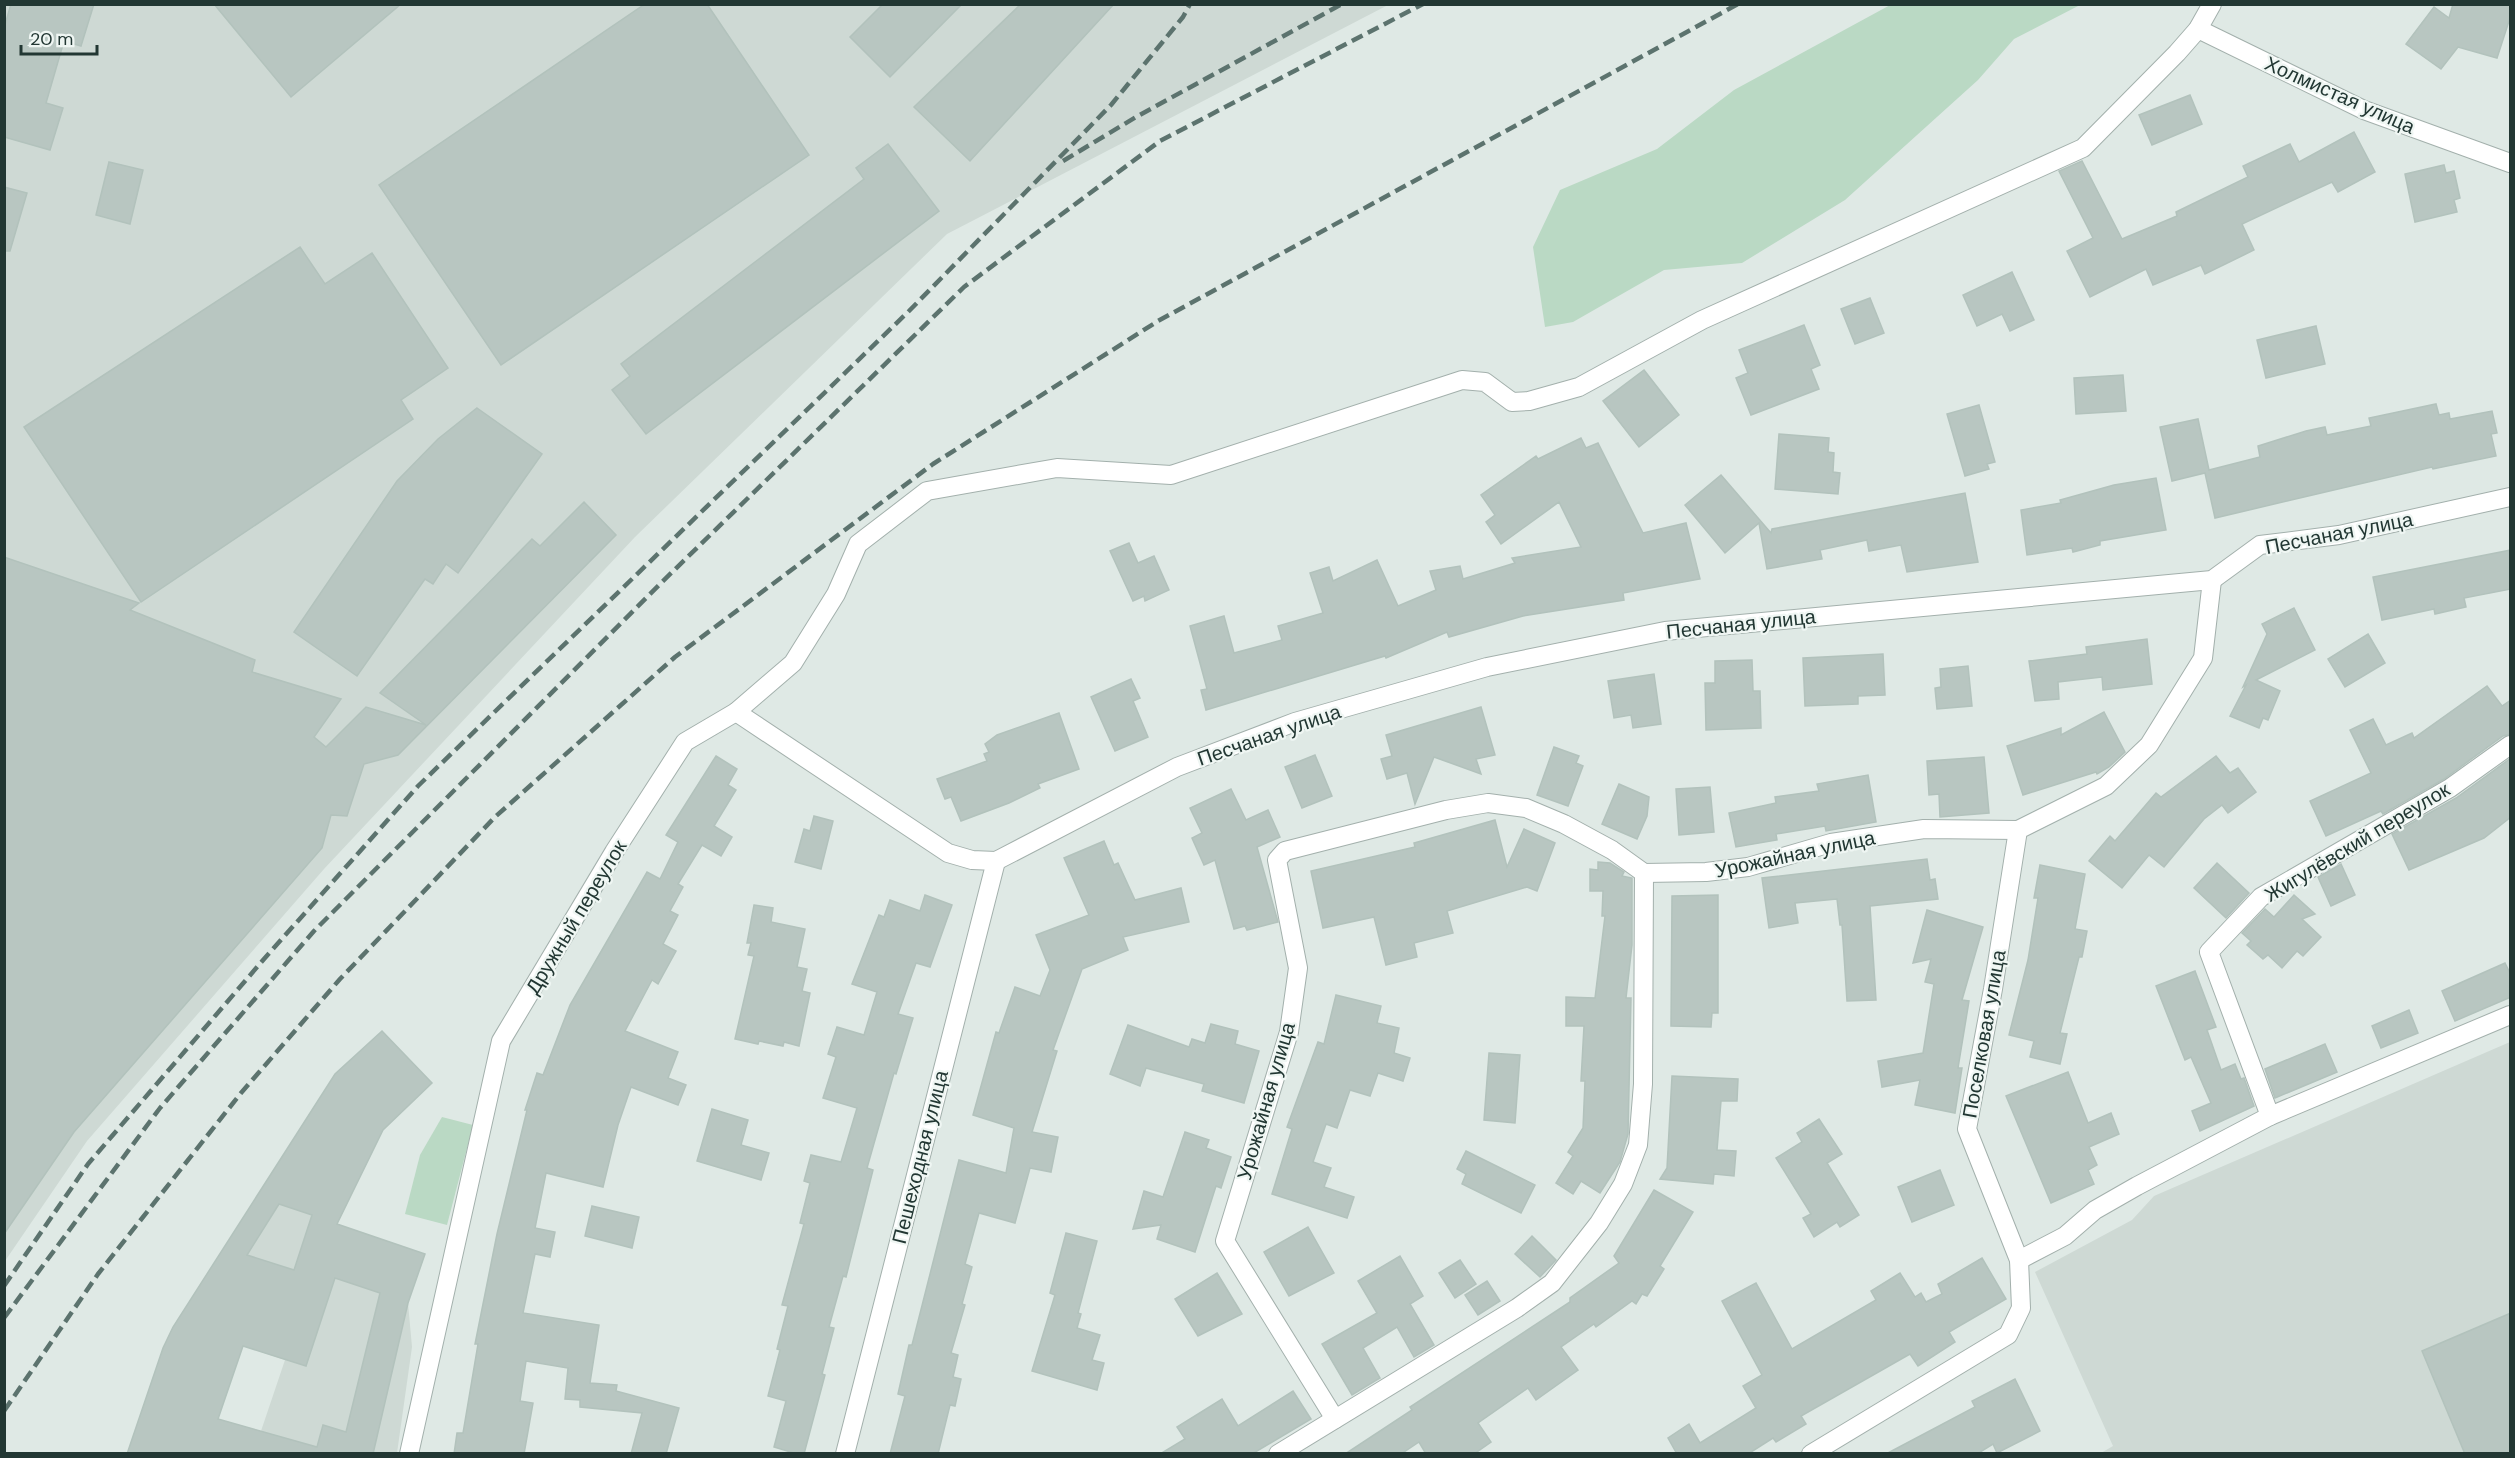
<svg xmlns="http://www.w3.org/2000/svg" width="2515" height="1458" font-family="'DM Sans',sans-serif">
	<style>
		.built { fill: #ced9d4 }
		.green { fill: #bad9c4 }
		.building { fill: #b8c6c1; stroke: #b2c2bc; stroke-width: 1.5; fill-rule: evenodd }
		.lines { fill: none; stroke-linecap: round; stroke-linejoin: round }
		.minor-casing { stroke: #a3b0ac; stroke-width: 20 }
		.minor { stroke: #fff; stroke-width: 18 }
		.rail { stroke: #5c736e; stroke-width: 4.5; stroke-dasharray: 12 6; stroke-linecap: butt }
		.labels { text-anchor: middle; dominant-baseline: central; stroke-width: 4.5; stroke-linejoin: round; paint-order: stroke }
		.street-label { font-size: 20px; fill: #223733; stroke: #eff6f3 }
	</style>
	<rect width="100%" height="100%" fill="#dfe9e5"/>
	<g class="built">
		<polygon points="5,5 1388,5 947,234 635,537 324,869 87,1141 5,1261"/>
		<polygon points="2510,1042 2510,1453 2101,1453 2113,1446 2035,1272 2132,1220 2154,1196"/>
		<polygon points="335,1075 383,1130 337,1224 425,1254 408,1303 412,1347 397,1453 226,1453 235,1424 261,1431 285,1360 243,1346 206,1453 127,1454 163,1348 173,1327"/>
	</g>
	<g class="green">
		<polygon points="1892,4 2080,5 2014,39 1978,80 1845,200 1742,263 1664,270 1573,322 1545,327 1533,247 1560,190 1657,149 1734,90"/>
		<polygon points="442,1117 473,1125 447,1225 405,1214 420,1155"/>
	</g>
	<g class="building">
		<polygon points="11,4 94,4 81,46 64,41 46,103 63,108 50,150 4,137 4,28"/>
		<polygon points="214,4 401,4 291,97"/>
		<polygon points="645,4 707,4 809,155 501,365 379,185"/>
		<polygon points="883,4 962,4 890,77 850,37"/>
		<polygon points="1021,4 1114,4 970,161 914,107"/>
		<polygon points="2453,4 2511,4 2511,15 2497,58 2458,47 2441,69 2406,44 2434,7 2449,18"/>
		<polygon points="2190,95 2202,124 2152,145 2139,115"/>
		<polygon points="2354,132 2375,172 2338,192 2332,182 2242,224 2254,250 2205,274 2201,265 2153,285 2146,269 2090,297 2067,251 2093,238 2059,171 2082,161 2122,239 2177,216 2176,212 2248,177 2243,166 2290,144 2299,162"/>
		<polygon points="888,144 939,211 646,434 612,390 630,376 621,364 864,179 856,168"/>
		<polygon points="109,162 143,170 130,224 96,215"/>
		<polygon points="2444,165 2446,173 2454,171 2460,198 2454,200 2457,212 2415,222 2405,174"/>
		<polygon points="4,187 27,193 10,251 4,251"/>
		<polygon points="300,247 325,284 372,253 448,368 401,400 413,419 141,602 24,427"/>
		<polygon points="2012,272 2034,320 2010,331 2002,314 1977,326 1963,295"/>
		<polygon points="1870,298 1884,333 1855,344 1841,309"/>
		<polygon points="1804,325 1820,365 1811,369 1819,389 1751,415 1736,378 1748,373 1739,350"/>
		<polygon points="2316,326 2325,364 2266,378 2257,340"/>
		<polygon points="1644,370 1679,415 1639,447 1603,401"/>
		<polygon points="2123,375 2126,411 2076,414 2074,378"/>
		<polygon points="2436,404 2439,415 2449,413 2450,419 2492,411 2497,433 2491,434 2496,456 2433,469 2432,467 2215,518 2205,473 2172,481 2160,427 2198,419 2209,470 2260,457 2258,446 2306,431 2325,427 2327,435 2371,426 2369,418"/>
		<polygon points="1979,405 1995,462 1987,464 1989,469 1965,476 1947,414"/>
		<polygon points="477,408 542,454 458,573 446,564 433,584 425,579 357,676 294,632 397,481 438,439"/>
		<polygon points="1779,434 1829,438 1828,452 1834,453 1833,472 1840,473 1838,494 1775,489"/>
		<polygon points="1581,438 1586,448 1598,443 1643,533 1686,523 1700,579 1623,593 1624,600 1523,616 1449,637 1447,632 1386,658 1385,656 1206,710 1201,690 1207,689 1190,626 1224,616 1234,653 1282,640 1278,626 1323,613 1310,573 1329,567 1333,581 1377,560 1398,606 1436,590 1430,571 1460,566 1463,579 1515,563 1512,558 1581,547 1559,502 1501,544 1486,522 1495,515 1481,495 1536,456 1538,459"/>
		<polygon points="1721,475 1771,533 1772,529 1965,493 1978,562 1907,572 1901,545 1869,551 1867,540 1820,550 1822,559 1767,569 1759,523 1725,553 1685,505"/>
		<polygon points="2156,478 2166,530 2100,541 2100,545 2073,552 2072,548 2027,555 2021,510 2061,503 2060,500 2114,485"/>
		<polygon points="584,502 616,535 398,755 364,764 347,816 331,815 322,848 74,1132 4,1234 4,557 139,603 130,610 255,660 252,672 341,699 314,737 326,747 366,707 426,725 380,693 532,539 540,546"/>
		<polygon points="1129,543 1138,563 1154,556 1169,590 1145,601 1144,596 1133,601 1110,551"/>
		<polygon points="2511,550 2511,589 2464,598 2466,607 2435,614 2434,609 2382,620 2373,577"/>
		<polygon points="2294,608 2315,650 2256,680 2280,691 2268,720 2263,718 2259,728 2230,716 2246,685 2243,687 2267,634 2262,624"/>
		<polygon points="2368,634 2385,663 2345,687 2328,659"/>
		<polygon points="2147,639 2152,684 2103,690 2102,677 2058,682 2059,699 2035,701 2029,661 2087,654 2086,647"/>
		<polygon points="1883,654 1885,695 1858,696 1858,704 1805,706 1803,658"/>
		<polygon points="1752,660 1753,691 1760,691 1761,728 1706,730 1705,683 1715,683 1715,661"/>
		<polygon points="1968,666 1972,706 1937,709 1935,688 1941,687 1940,669"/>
		<polygon points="1654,674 1661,724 1633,728 1631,715 1614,718 1608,681"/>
		<polygon points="1131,679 1140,698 1133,701 1148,737 1115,751 1091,697"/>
		<polygon points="2487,686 2502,706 2511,700 2511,734 2503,736 2444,779 2383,814 2381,811 2326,836 2310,801 2371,773 2350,730 2373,719 2386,745 2412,733 2414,738"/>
		<polygon points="1481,707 1495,755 1476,759 1481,774 1434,757 1415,804 1407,773 1387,779 1381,759 1392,756 1386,735"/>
		<polygon points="2104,712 2125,752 2109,767 2097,774 2096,772 2023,795 2007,746 2061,728 2061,735"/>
		<polygon points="1059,713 1079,769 1038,784 1040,788 1009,803 961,821 951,797 945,799 937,779 987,761 984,754 989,752 985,744 997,735"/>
		<polygon points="1554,747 1579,756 1576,763 1583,766 1568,806 1537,795"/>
		<polygon points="1315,755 1332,796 1302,808 1285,767"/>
		<polygon points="716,756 737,769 728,785 736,790 714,826 732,837 721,856 702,845 678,884 683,887 670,911 678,915 663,944 676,951 658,984 652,980 625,1031 678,1052 668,1078 686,1085 678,1105 631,1087 618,1125 603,1187 546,1173 535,1228 555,1232 550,1257 535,1254 523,1313 599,1325 590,1383 617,1385 616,1391 679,1408 666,1454 631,1454 642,1413 580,1407 580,1400 565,1399 568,1368 526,1361 520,1401 533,1403 524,1454 454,1454 457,1433 463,1433 478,1344 475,1344 497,1234 527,1110 525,1110 537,1073 543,1075 570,1005 647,872 660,879 678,842 666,835"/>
		<polygon points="2216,756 2230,773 2238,768 2256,792 2228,813 2222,805 2204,819 2164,867 2149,855 2122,888 2089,861 2110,836 2115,841 2156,793 2161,797"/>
		<polygon points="1984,757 1989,813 1940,817 1939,794 1929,795 1927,761"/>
		<polygon points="2511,758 2511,817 2484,838 2409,870 2392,834 2456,798"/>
		<polygon points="1868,775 1876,822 1826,831 1825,826 1776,834 1777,840 1736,847 1729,813 1776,803 1775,797 1819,791 1817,784"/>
		<polygon points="1619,784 1649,797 1647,816 1637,839 1602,824"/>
		<polygon points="1710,787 1714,832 1679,835 1676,789"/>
		<polygon points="1231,789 1246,820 1268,810 1280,837 1257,847 1278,922 1247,930 1245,926 1234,929 1215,860 1204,865 1192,838 1202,833 1190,808"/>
		<polygon points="814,816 833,821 821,869 795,862 804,829 810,831"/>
		<polygon points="1495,820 1507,867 1524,829 1555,843 1537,891 1527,887 1447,911 1453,933 1414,943 1417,957 1386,965 1374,917 1323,928 1311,871 1415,847 1414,843"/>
		<polygon points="1104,841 1114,865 1118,863 1135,900 1181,888 1189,922 1123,937 1128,950 1082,969 1053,1050 1057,1051 1032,1132 1058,1137 1051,1172 1030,1168 1015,1223 979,1213 965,1264 972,1267 962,1304 965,1305 951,1353 958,1355 953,1377 961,1379 955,1406 950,1405 938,1454 890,1454 905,1396 898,1394 909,1345 912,1345 959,1160 1006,1173 1014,1128 973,1115 996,1032 999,1033 1015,987 1040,996 1050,970 1036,935 1089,915 1064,858"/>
		<polygon points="1927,859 1930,880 1935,879 1938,899 1870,906 1876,1000 1847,1001 1842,925 1840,925 1837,899 1795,903 1798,923 1769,928 1762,878"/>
		<polygon points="1598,862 1610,863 1624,872 1622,876 1632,878 1632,945 1626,998 1631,998 1628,1134 1620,1162 1600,1193 1581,1181 1573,1194 1556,1183 1573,1156 1568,1152 1583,1128 1585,1081 1581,1081 1584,1026 1566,1026 1566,997 1595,998 1605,916 1602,916 1603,891 1590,891 1590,869 1598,870"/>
		<polygon points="2217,863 2249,893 2226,918 2194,888"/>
		<polygon points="2341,864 2355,895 2331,906 2318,877"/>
		<polygon points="2040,865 2085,874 2075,929 2087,931 2082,957 2079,957 2060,1033 2067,1034 2060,1064 2030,1057 2034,1041 2009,1035 2028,960 2038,898 2034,898"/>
		<polygon points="925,895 952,905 930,967 916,963 898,1014 913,1018 896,1074 894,1073 867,1168 873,1170 846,1277 843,1276 829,1327 834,1328 822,1374 825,1375 804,1454 797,1454 774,1447 786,1401 768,1396 780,1350 777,1349 788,1306 782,1305 804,1224 800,1223 810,1183 804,1181 811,1155 841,1162 857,1108 823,1098 836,1057 828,1054 837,1027 864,1035 877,992 852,984 879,915 884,917 890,900 920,911"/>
		<polygon points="1718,895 1718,1013 1712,1013 1711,1027 1671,1026 1672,896"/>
		<polygon points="2294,895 2315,914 2302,919 2321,937 2303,956 2297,951 2282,968 2268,955 2263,959 2247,945 2251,941 2242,933 2265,909 2274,917"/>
		<polygon points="754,905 773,908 771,922 805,929 797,967 807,969 802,991 810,993 799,1046 784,1042 783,1046 759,1041 758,1044 735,1039 754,956 748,955 751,943 747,943"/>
		<polygon points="1927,910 1983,927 1962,1000 1969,1001 1958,1068 1962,1068 1955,1113 1915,1105 1920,1080 1882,1087 1878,1061 1923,1053 1934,984 1925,982 1931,959 1913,963"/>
		<polygon points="2505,963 2511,975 2511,997 2455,1021 2442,991"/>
		<polygon points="2195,971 2216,1027 2207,1030 2221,1070 2235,1064 2241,1079 2244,1078 2254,1106 2200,1131 2192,1111 2211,1103 2191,1057 2185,1060 2156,986"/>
		<polygon points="1336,995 1381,1006 1377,1023 1399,1028 1394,1053 1410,1058 1403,1081 1378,1073 1370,1096 1350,1090 1337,1128 1326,1124 1313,1162 1331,1168 1324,1187 1354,1197 1347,1218 1272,1194 1292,1129 1287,1127 1318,1042 1324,1044"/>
		<polygon points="2409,1010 2418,1033 2381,1048 2372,1026"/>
		<polygon points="1211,1024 1238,1031 1235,1044 1259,1051 1244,1103 1202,1091 1204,1084 1146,1068 1140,1086 1110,1074 1128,1025 1189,1047 1192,1039 1205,1043"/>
		<path d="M382,1031l50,52 -49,47 -46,94 88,30 -17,49 -35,151h-246l36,-106 10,-21 162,-253zM279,1204l33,11 -18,55 -47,-15zM335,1278l45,15 -34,139 -23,-7 -6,22 -99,-28 25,-73 63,20z"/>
		<polygon points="2325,1044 2337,1072 2275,1098 2265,1069"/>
		<polygon points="1489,1053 1520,1055 1515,1123 1484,1120"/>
		<polygon points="2068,1072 2088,1123 2111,1113 2119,1134 2089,1147 2097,1165 2088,1170 2094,1184 2051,1203 2006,1096"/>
		<polygon points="1672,1076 1738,1079 1737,1101 1721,1101 1717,1150 1736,1151 1734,1176 1714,1174 1713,1184 1660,1179 1667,1168"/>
		<polygon points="712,1109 748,1120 741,1145 769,1153 761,1180 697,1161"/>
		<polygon points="1819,1119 1842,1154 1827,1163 1859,1215 1840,1227 1837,1222 1814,1237 1803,1218 1811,1214 1776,1158 1802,1142 1797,1133"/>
		<polygon points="1185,1132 1209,1140 1206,1148 1231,1157 1221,1188 1216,1186 1195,1252 1157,1239 1161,1225 1133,1229 1144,1191 1163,1197"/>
		<polygon points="1466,1151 1535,1185 1521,1213 1462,1184 1466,1174 1457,1169"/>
		<polygon points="1940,1170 1954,1205 1912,1222 1898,1187"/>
		<polygon points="1654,1190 1693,1212 1660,1266 1664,1269 1647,1296 1642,1294 1636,1304 1632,1301 1596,1327 1594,1324 1561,1347 1578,1370 1536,1400 1528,1388 1478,1423 1491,1442 1474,1454 1426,1454 1419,1442 1401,1454 1345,1454 1412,1410 1410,1407 1570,1302 1570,1298 1619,1263 1614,1256"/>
		<polygon points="592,1206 639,1217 632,1248 585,1236"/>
		<polygon points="1308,1227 1334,1273 1289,1296 1264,1252"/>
		<polygon points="1066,1233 1097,1241 1078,1313 1081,1314 1077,1328 1100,1335 1092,1360 1104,1363 1097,1390 1032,1371 1055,1295 1050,1293"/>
		<polygon points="1532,1236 1556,1260 1540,1277 1515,1254"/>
		<polygon points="1400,1256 1423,1296 1410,1304 1434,1345 1414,1357 1397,1327 1363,1348 1380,1378 1352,1395 1322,1344 1377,1313 1358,1281"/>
		<polygon points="1982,1258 2006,1299 1949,1332 1955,1342 1918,1366 1910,1354 1801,1416 1806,1424 1776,1442 1773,1438 1748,1454 1677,1454 1668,1438 1689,1424 1700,1443 1756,1408 1743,1386 1762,1375 1722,1301 1756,1283 1792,1349 1876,1300 1871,1291 1900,1273 1915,1297 1921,1293 1926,1302 1942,1294 1938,1284"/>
		<polygon points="1460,1260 1476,1284 1455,1298 1439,1273"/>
		<polygon points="1217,1273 1242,1314 1198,1336 1175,1299"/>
		<polygon points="1487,1281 1500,1301 1478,1315 1465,1295"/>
		<polygon points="2511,1313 2511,1454 2465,1454 2422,1351"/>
		<polygon points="2015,1379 2040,1431 1997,1453 1993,1444 1977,1454 1886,1454 1975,1407 1972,1401"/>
		<polygon points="1293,1391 1311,1419 1252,1454 1160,1454 1185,1439 1177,1427 1222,1399 1238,1426"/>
	</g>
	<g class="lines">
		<g class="minor-casing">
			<g id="minor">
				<polyline points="2198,29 2364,110 2510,163"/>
				<polyline points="736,712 948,853 972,860 996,861 1177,767 1295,722 1487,667 1665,631 2212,580 2260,545 2339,535 2510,497"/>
				<polyline points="2270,1116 2209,952 2261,897 2450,788 2510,745"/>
				<polyline points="2019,1260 2065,1236 2095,1210 2137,1186 2270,1116 2510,1015"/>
				<polyline points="1335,1419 1225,1241 1289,1032 1298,968 1277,860 1285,851 1446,810 1488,803 1526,808 1564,824 1612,850 1644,873 1706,872 1748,867 1831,843 1924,829 2018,830"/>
				<polyline points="409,1454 501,1041 614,852 685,742 736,712 793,663 836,594 858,544 927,491 1057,468 1171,475 1462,380 1485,382 1512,402 1529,401 1579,387 1702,320 2083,148 2177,53 2198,29 2212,4"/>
				<polyline points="845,1454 996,861"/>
				<polyline points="1278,1454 1517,1308 1552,1283 1599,1223 1623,1184 1638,1145 1643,1084 1644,873"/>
				<polyline points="1811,1454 2008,1335 2021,1308 2019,1260 1967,1129 1993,989 2018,830 2106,786 2149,745 2203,658 2212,580"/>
			</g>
		</g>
		<use href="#minor" class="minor"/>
		<g class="rail">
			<polyline points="1063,161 1136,117 1342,4"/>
			<polyline points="4,1286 88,1164 264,959 418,786 909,311 1111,105 1183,17 1190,4"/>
			<polyline points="4,1318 160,1108 314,931 661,583 964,287 1160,141 1423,4"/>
			<polyline points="4,1411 98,1274 241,1093 340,979 495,817 675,657 933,464 1158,321 1738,4"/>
		</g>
	</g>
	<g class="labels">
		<g class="street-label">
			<text transform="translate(2340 95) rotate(24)">Холмистая улица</text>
			<text transform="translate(2339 533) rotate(-11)">Песчаная улица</text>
			<text transform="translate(1741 624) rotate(-6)">Песчаная улица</text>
			<text transform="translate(1269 735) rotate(-19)">Песчаная улица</text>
			<text transform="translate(2357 842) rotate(-31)">Жигулёвский переулок</text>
			<text transform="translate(1795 854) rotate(-12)">Урожайная улица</text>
			<text transform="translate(576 917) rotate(-59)">Дружный переулок</text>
			<text transform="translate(1984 1034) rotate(-80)">Поселковая улица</text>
			<text transform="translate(1266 1101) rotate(-74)">Урожайная улица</text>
			<text transform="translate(920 1157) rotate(-76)">Пешеходная улица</text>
		</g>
	</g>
	<rect width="2515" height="1458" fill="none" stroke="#223733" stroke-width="12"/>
	<path d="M21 45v9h76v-9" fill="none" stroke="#223733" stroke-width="3"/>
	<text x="30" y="45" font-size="18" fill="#223733" stroke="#eff6f3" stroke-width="4.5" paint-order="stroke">20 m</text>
</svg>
